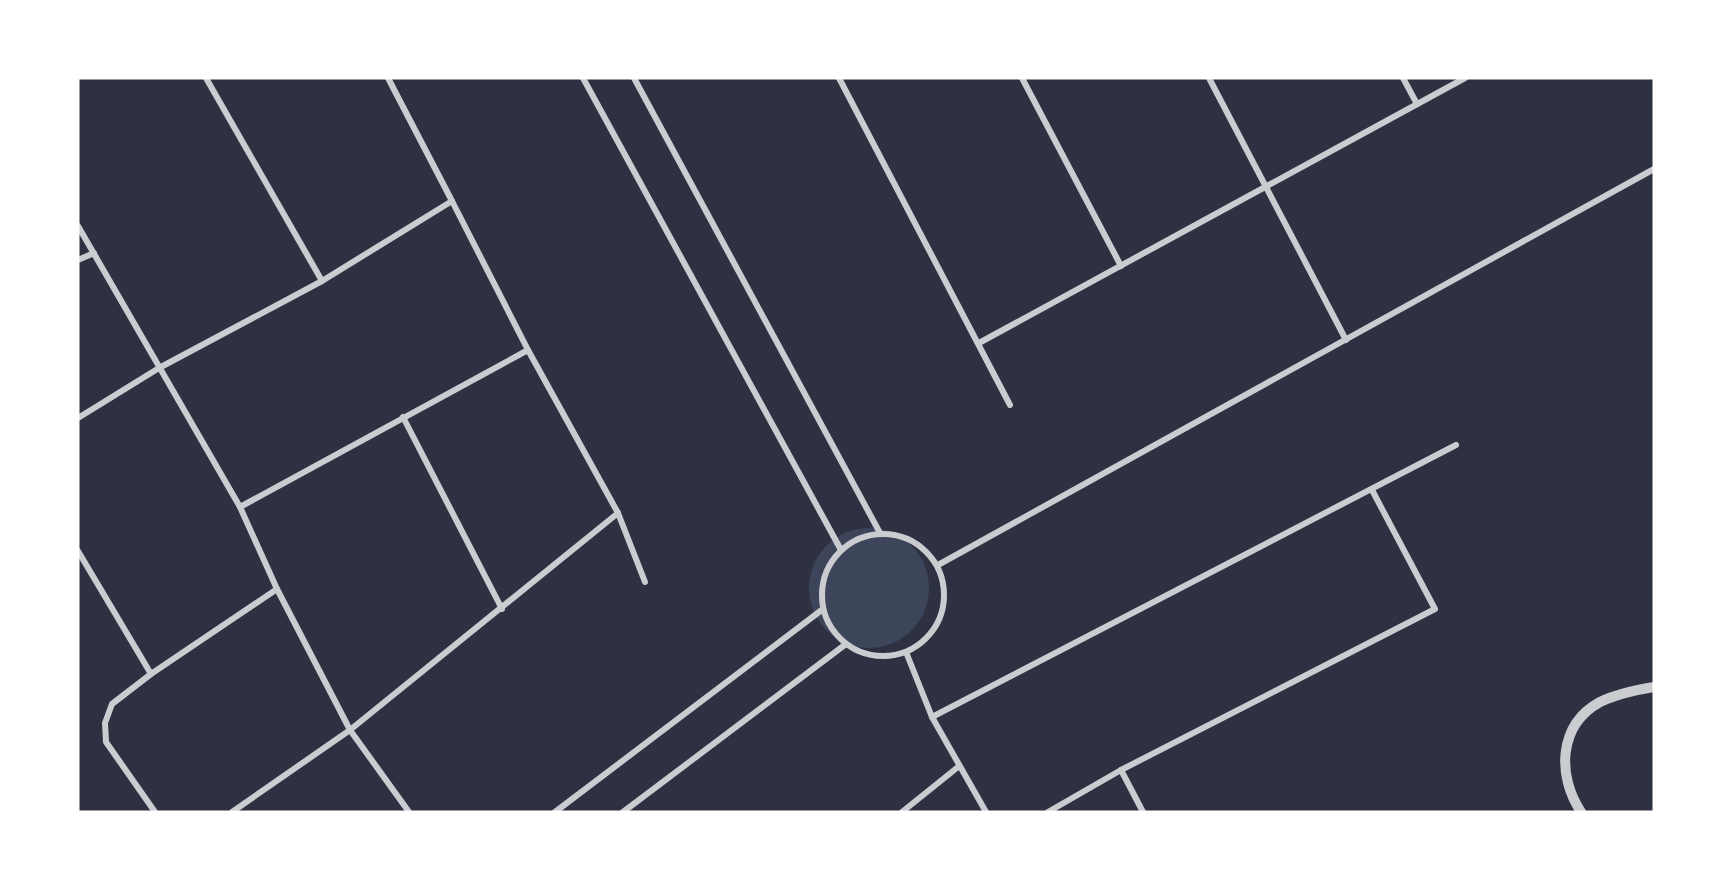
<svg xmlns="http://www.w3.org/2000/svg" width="1732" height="890" font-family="Arial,sans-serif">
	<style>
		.green { fill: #3c4559 }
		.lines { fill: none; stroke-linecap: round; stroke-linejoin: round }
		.minor { stroke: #caccd0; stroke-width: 6 }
		.tertiary { stroke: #caccd0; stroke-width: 10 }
	</style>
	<rect width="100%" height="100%" fill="#2d3142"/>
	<circle class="green" cx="869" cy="588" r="60"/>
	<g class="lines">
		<g class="minor">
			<polyline points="206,78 322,281"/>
			<polyline points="388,78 452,201"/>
			<polyline points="583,78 841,550"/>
			<polyline points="634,78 880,533"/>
			<polyline points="839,78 1010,405"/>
			<polyline points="1022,78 1121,266"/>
			<polyline points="1209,78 1346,340"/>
			<polyline points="1403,78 1417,104"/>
			<polyline points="78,226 240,507 277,589 350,730 409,812"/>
			<polyline points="78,260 94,253"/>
			<polyline points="979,343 1465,78"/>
			<polyline points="403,417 502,609"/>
			<polyline points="78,418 159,368 322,281 452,201 528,350"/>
			<polyline points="240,507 528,350 618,513 645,582"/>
			<circle cx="883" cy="595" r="61"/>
			<polyline points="78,551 151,674 112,704 105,723 106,742 155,812"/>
			<polyline points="938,565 1654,169"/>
			<polyline points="906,652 932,717 986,812"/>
			<polyline points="151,674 277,589"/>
			<polyline points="932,717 1456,445"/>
			<polyline points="1121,770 1143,812"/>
			<polyline points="232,812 350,730 618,513"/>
			<polyline points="555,812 823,609"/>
			<polyline points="623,812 846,644"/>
			<polyline points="902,812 958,767"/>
			<polyline points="1048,812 1121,770 1435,609 1372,490"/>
		</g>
		<path class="tertiary" d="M1581,812c-24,-36 -23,-87 19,-110 16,-8 36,-12 54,-15"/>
	</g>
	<rect width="1732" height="890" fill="none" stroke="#ffffff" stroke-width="159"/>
</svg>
